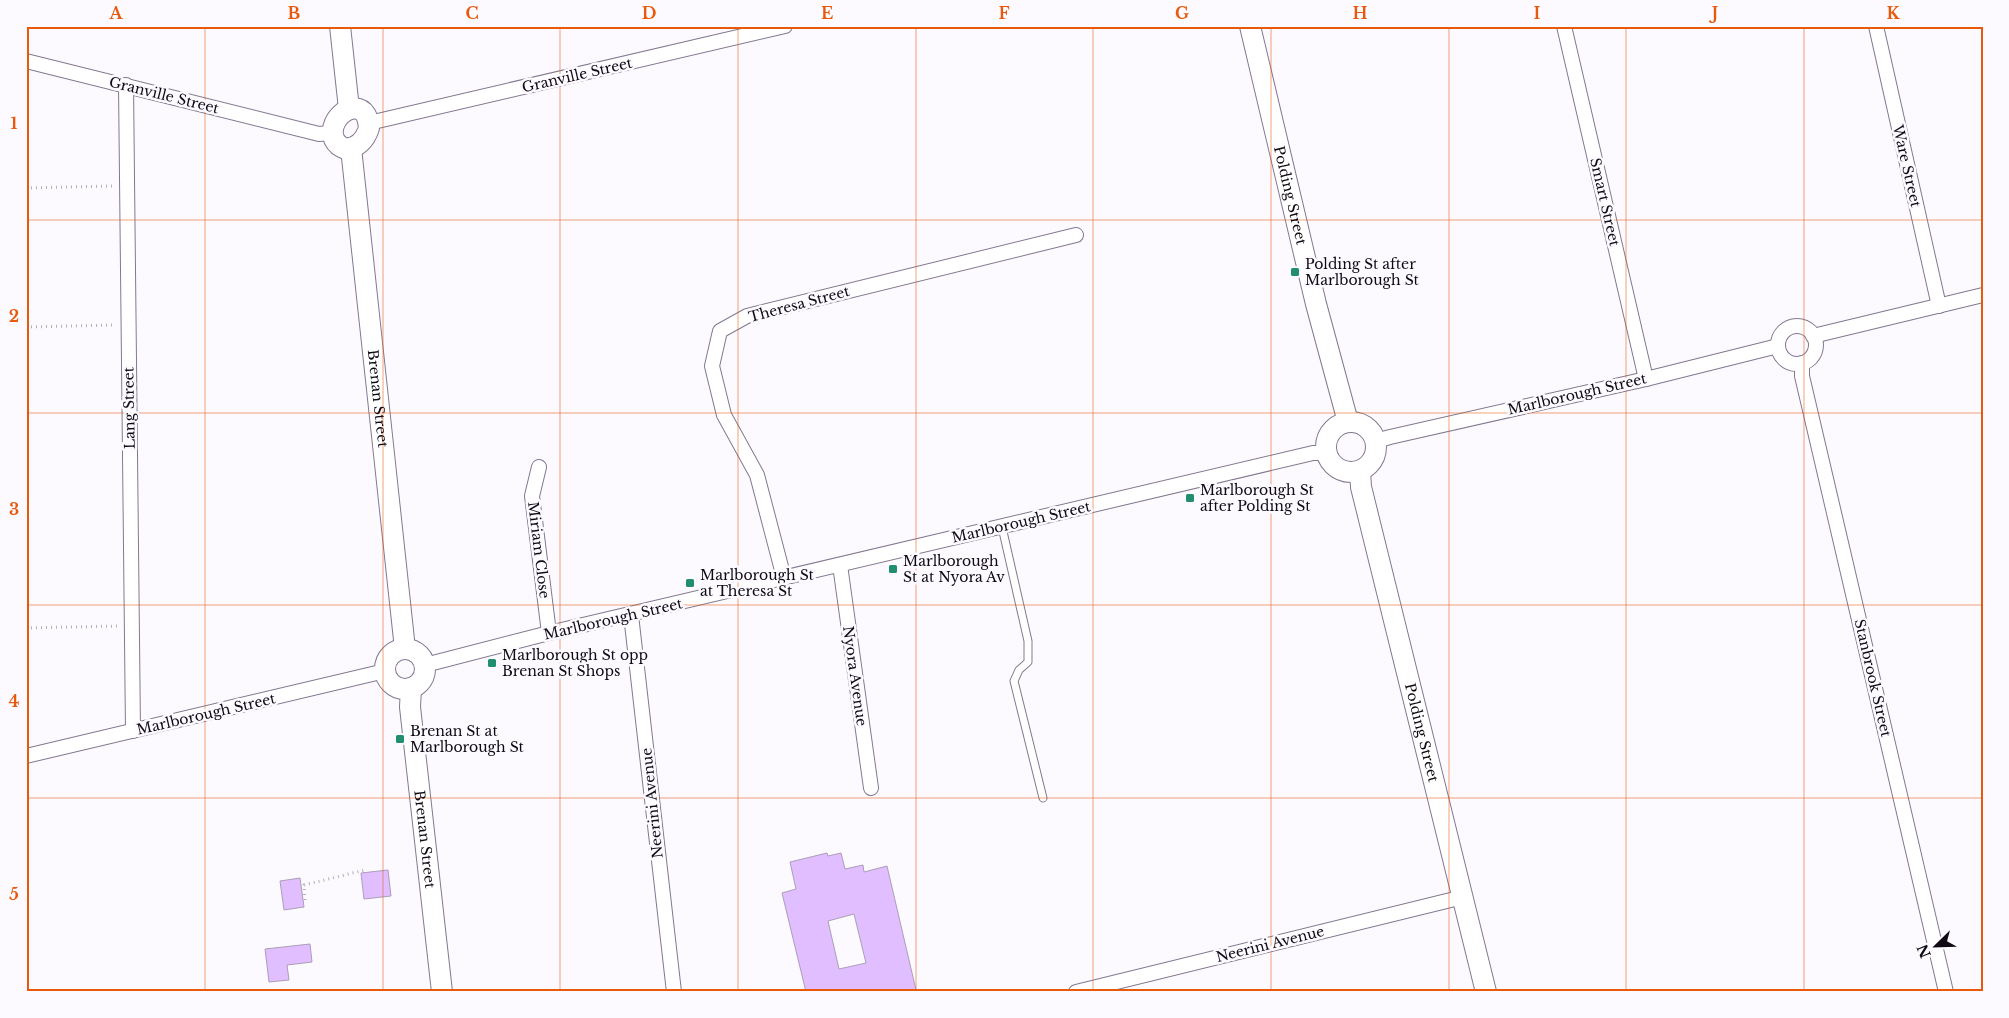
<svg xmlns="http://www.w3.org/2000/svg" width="2009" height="1018" font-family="'Libre Baskerville',serif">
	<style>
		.building { fill: #e0beff; stroke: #ab9eb7; fill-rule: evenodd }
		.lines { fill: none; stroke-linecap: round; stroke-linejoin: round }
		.lane-casing { stroke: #847890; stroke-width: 9 }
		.street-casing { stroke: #847890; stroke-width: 16 }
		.secondary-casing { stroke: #847890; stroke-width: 22 }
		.path { stroke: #b2afb5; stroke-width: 3; stroke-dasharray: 1 4; stroke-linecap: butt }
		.lane { stroke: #fff; stroke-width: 7 }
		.street { stroke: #fff; stroke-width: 14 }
		.secondary { stroke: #fff; stroke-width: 20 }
		.grid { fill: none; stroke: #e8590c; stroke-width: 1; stroke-opacity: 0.55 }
		.poi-dot { fill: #218f6f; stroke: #fcfaff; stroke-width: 2 }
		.labels { text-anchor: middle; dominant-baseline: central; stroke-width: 5; stroke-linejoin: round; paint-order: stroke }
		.street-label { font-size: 14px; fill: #0f0a13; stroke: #fcfaff }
		.poi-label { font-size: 14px; fill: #0f0a13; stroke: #fcfaff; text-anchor: start }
		.neatline { fill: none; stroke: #e8590c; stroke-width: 2 }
		.grid-label { font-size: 16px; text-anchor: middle; font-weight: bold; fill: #e8590c }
	</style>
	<rect width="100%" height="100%" fill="#fcfaff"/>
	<g class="building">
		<path d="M827,853l1,3 13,-3 4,16 18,-4 1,7 23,-6 29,124 -7,2h-103l-24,-99 14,-4 -6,-27zM854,914l12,49 -27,6 -11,-48z"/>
		<polygon points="388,870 391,896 364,899 361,873"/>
		<polygon points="300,878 304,907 284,910 280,881"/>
		<polygon points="310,944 312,962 287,965 289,980 269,982 265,949"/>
	</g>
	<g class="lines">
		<g class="lane-casing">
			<polyline id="lane" points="1002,527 1028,641 1028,662 1019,670 1014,681 1043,798"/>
		</g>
		<g class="street-casing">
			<g id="street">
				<polyline points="1564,26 1646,379"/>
				<polyline points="1876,26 1939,306"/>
				<polyline points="26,61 319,134 331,133"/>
				<polyline points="126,85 133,731"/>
				<polyline points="369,123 785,26"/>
				<circle cx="1797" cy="345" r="19"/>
				<polyline points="1813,336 1983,295"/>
				<polyline points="1802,363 1802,376 1946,992"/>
				<polyline points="1376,441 1390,437 1646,379 1778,346"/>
				<polyline points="539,467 532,496 549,633"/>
				<polyline points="840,565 871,788"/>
				<polyline points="784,578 757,475 724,415 712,366 720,331 747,316 1076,235"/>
				<polyline points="631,615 674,992"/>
				<polyline points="425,665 549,633 1313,453 1326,453"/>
				<polyline points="26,756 385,671"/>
				<polyline points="1076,992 1463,897"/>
			</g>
		</g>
		<g class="secondary-casing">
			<g id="secondary">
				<polyline points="340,26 349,109"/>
				<path id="s1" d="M1250,26l66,278 32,118"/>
				<path d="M354,108c12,1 14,10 15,20 -4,12 -10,19 -23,21 -24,-8 -12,-38 8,-41z"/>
				<path id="s2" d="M351,148l54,501"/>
				<circle cx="1351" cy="447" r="25"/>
				<path id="s3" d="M1360,471l1,16 125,505"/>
				<circle cx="405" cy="669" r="20"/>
				<path id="s4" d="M411,688l-1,19 32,285"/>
			</g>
		</g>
		<g class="path">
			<polyline points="26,188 113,186"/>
			<polyline points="26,327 115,325"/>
			<polyline points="26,628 118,626"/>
			<polyline points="305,900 304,885 365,870"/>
		</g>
		<use href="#lane" class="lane"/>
		<use href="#street" class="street"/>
		<use href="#secondary" class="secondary"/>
	</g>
	<path class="grid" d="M205,26v966M383,26v966M560,26v966M738,26v966M916,26v966M1093,26v966M1271,26v966M1449,26v966M1626,26v966M1804,26v966M26,220h1957M26,413h1957M26,605h1957M26,798h1957"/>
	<g class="poi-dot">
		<rect x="1290" y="267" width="10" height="10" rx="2.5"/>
		<rect x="1185" y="493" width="10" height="10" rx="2.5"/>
		<rect x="888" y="564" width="10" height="10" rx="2.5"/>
		<rect x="685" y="578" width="10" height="10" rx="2.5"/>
		<rect x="487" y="658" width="10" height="10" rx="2.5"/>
		<rect x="395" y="734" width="10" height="10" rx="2.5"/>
	</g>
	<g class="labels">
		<g class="street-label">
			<text transform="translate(577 75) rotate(-13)">Granville Street</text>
			<text transform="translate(164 95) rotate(14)">Granville Street</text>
			<text transform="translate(1907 166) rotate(77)">Ware Street</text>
			<text stroke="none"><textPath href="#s1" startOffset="174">Polding Street</textPath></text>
			<text transform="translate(1605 202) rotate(77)">Smart Street</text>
			<text transform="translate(799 304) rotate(-15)">Theresa Street</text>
			<text transform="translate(1577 394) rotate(-13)">Marlborough Street</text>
			<text stroke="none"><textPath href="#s2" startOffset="252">Brenan Street</textPath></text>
			<text transform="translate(129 408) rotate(-91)">Lang Street</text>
			<text transform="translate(1021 522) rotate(-13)">Marlborough Street</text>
			<text transform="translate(539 550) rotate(83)">Miriam Close</text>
			<text transform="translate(613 619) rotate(-13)">Marlborough Street</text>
			<text transform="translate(855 676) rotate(82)">Nyora Avenue</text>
			<text transform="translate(1873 678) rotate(77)">Stanbrook Street</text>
			<text transform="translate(206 714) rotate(-13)">Marlborough Street</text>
			<text stroke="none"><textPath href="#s3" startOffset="269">Polding Street</textPath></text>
			<text transform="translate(652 803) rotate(-96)">Neerini Avenue</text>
			<text stroke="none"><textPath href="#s4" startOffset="152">Brenan Street</textPath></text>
			<text transform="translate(1270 944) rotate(-14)">Neerini Avenue</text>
		</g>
		<g class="poi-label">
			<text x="1305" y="264">Polding St after<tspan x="1305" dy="16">Marlborough St</tspan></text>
			<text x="1200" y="490">Marlborough St<tspan x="1200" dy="16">after Polding St</tspan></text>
			<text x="903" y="561">Marlborough<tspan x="903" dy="16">St at Nyora Av</tspan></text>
			<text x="700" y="575">Marlborough St<tspan x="700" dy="16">at Theresa St</tspan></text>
			<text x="502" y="655">Marlborough St opp<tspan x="502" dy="16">Brenan St Shops</tspan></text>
			<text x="410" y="731">Brenan St at<tspan x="410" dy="16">Marlborough St</tspan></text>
		</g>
	</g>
	<rect width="2009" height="1018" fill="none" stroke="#fcfaff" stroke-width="55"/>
	<g transform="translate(1936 946) rotate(247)" stroke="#fcfaff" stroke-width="4" paint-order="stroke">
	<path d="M0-4L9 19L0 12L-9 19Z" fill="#0f0a13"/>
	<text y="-8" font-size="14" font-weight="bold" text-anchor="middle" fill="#0f0a13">N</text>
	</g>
	<rect x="28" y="28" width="1954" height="962" class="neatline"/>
	<g class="grid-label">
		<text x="116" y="19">A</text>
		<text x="294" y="19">B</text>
		<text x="472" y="19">C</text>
		<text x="649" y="19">D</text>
		<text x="827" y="19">E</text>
		<text x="1004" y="19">F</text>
		<text x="1182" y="19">G</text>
		<text x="1360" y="19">H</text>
		<text x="1537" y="19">I</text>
		<text x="1715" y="19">J</text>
		<text x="1893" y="19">K</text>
		<text x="14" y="129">1</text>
		<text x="14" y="322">2</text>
		<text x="14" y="515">3</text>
		<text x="14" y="707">4</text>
		<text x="14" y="900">5</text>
	</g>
</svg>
